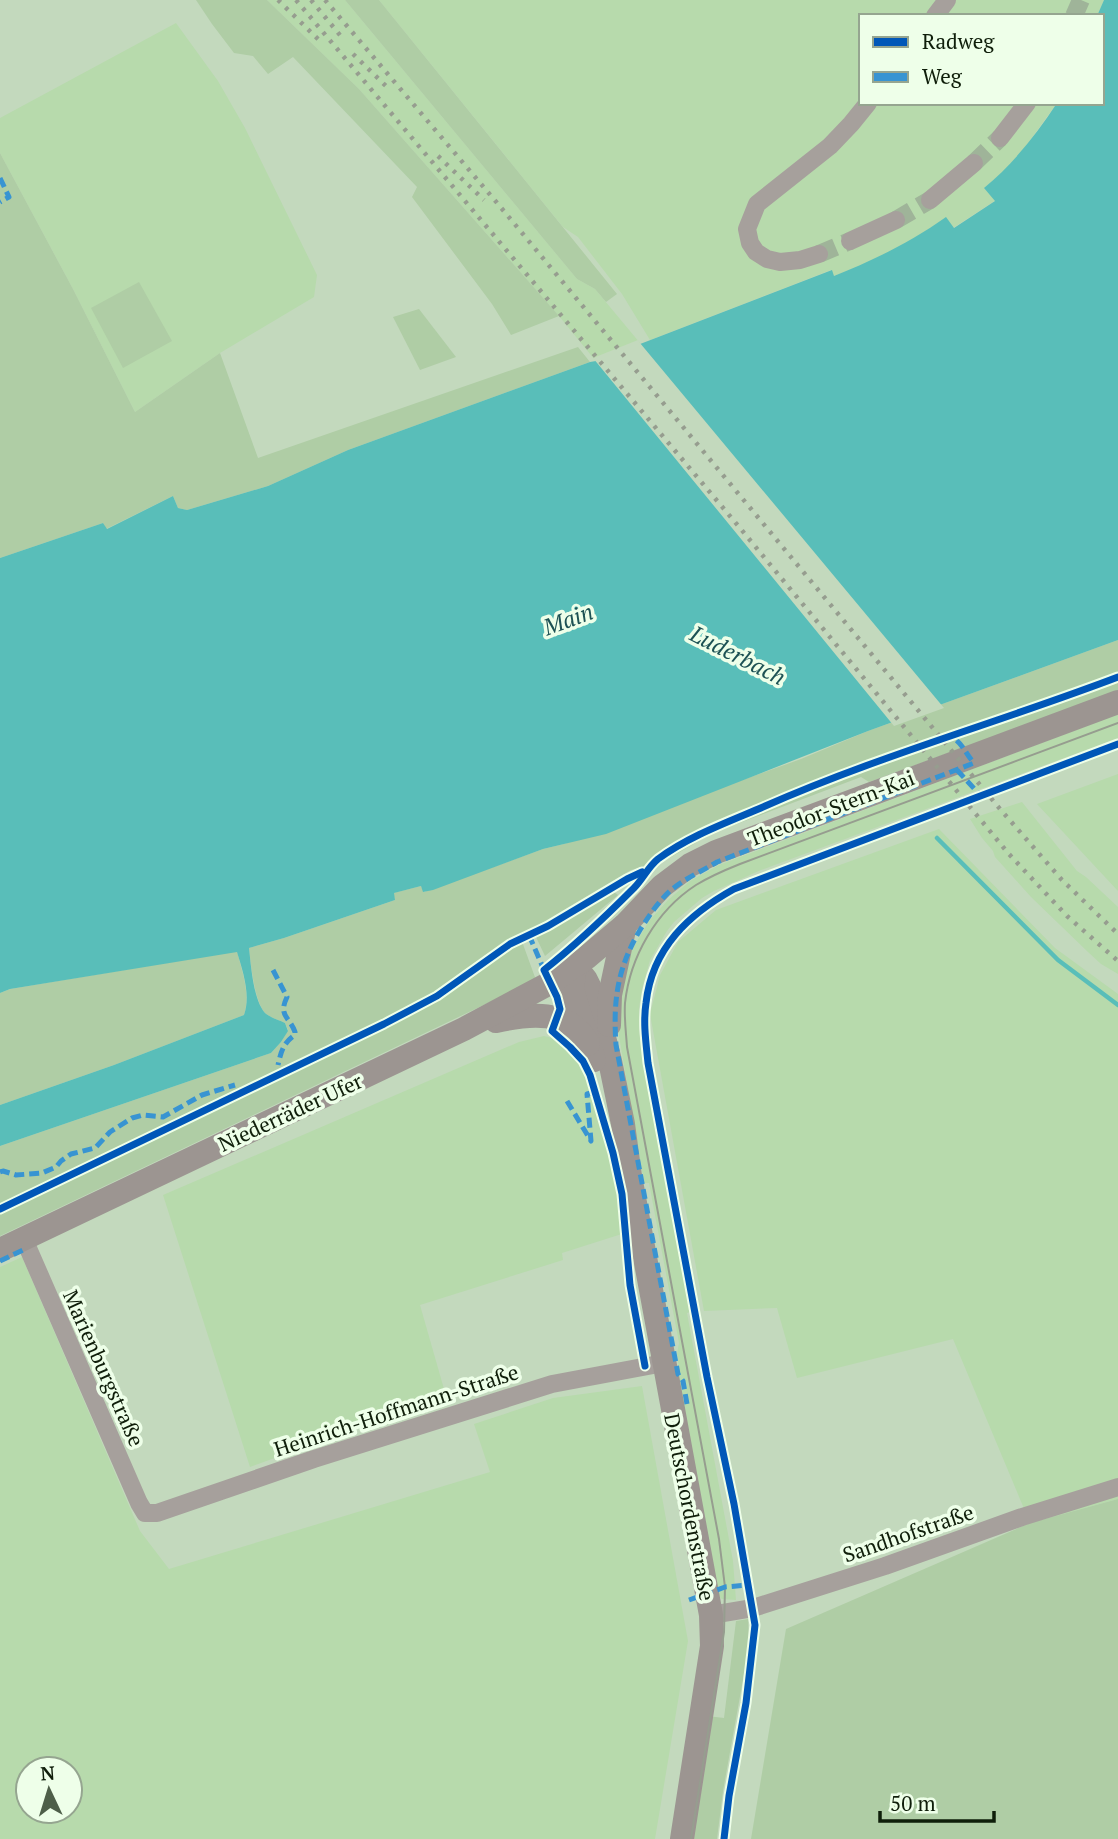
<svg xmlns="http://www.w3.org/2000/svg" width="1118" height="1839" font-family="'PT Serif',serif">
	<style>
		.built { fill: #b7daac; fill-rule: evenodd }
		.green { fill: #afcda5 }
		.water { fill: #59beb9 }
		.pier { fill: #c3d9bd }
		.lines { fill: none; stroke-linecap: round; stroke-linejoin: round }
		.stream { stroke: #59beb9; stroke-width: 4.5 }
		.minor-tunnel { stroke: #9fb499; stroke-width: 18; stroke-dasharray: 18 9; stroke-linecap: butt }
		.minor { stroke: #a6a09c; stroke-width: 18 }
		.secondary { stroke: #9c9591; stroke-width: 24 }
		.tram { stroke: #969d8f; stroke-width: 2 }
		.rail { stroke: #969d8f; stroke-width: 4.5; stroke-dasharray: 3.5 7; stroke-linecap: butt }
		.quiet { stroke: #3894d2; stroke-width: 5; stroke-dasharray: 10 5; stroke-linecap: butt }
		.cycleway-casing { stroke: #eeffe9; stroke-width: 11 }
		.cycleway { stroke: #0057b8; stroke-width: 7 }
		.labels { text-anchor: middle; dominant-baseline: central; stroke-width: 7; stroke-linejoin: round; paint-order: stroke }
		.street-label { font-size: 21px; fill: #0f1e0a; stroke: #eeffe9 }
		.water-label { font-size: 23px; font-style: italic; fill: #1d5254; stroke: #eeffe9 }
	</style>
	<rect width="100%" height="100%" fill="#c3d9bd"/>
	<g class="built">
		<polygon points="267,0 345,0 577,279 595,289 640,343 599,365 559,316 359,89"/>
		<polygon points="379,0 1104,0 1097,16 861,16 861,103 1057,103 1018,157 1002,173 984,188 996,200 953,228 945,218 917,237 873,261 834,276 831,270 650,340 622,294 578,237 563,227"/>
		<polygon points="176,23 218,81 245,128 317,275 314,297 220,353 135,412 73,289 0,153 0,118"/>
		<polygon points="1118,714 1118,738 761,870 714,891 702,898 674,922 667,931 650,960 642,989 639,1008 639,1029 646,1076 690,1312 687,1313 733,1561 736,1600 722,1599 717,1595 672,1378 680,1376 677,1354 679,1343 649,1183 644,1183 618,1030 618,1007 630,953 649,921 668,900 690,881 719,865"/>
		<polygon points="1118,774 1118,891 1037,804"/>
		<polygon points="1022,802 1077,871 1086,877 1118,907 1118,974 1101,964 1088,952 1031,897 995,857 993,851 982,838 970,819"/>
		<polygon points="939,829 1055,948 1118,994 1118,1499 1030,1523 953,1339 797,1378 777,1308 704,1311 650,1014 660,975 678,942 716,910"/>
		<polygon points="544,1036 561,1040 581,1053 592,1079 628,1232 562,1253 563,1260 420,1305 446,1396 250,1467 163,1195 519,1042"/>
		<path d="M22,1257l118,274 29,38 321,-97 -16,-48 79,-26 89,-12 46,255 -33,198h-655v-572zM28,1769h42v42h-42z"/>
	</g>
	<g class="green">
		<polygon points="196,0 267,0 359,89 559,316 511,335 492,304 412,197 417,187 293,57 268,74 253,56 234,53 212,24"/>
		<polygon points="345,0 379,0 617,294 606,302 595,289 577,279"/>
		<polygon points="0,153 73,289 135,412 220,353 258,458 578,347 590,362 348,450 268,486 187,510 178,508 173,496 106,529 103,523 0,558"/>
		<polygon points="139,282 172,341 123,368 91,308"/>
		<polygon points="419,309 456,357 420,370 393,317"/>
		<path d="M1118,640v51l-249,91 -8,-5 -148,56 -49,28 -33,9 -111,66 16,44 -536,256v-90l271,-93 10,-11 7,-12 -3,-7c-6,-3 -16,-6 -20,-10 -11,-14 -14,-47 -16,-65l35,-10 111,-38 -2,-7 28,-7 3,6 119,-43 21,-5 237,-85 67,-28z"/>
		<polygon points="614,892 618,895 545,956 536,937"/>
		<path d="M237,951c5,21 14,43 7,64l-130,50 -114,40v-112l10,-4z"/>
		<polygon points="1118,1499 1118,1839 751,1839 786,1629 1030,1523"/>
		<polygon points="748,1619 749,1646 723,1791 717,1839 688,1839 707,1716 724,1718 736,1621"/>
	</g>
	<path class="water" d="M1104,0h14v640l-250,91 -262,103 -63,15 -110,41 -10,2 -2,-6 -27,7 1,7 -111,38 -35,10c2,17 4,51 16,65 4,4 14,7 20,10l3,8 -7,11 -10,11 -271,93v-41l114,-40 130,-50c7,-20 -1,-43 -7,-63l-227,37 -10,4v-435l103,-35 4,6 66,-33 5,12 9,2 81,-24 80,-36 242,-88 6,-1 236,-91 2,6c40,-16 77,-34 112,-59l8,11 41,-27 -11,-13c29,-24 52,-53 73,-85h45v-87h-5z"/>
	<polygon class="pier" points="638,340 640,343 944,708 894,726 593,358"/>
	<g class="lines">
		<polyline class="stream" points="937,838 1058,960 1118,1005"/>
		<g class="minor-tunnel">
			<polyline points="1074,16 1081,0"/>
			<polyline points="974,163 1000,138"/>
			<polyline points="896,220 930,200"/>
			<polyline points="819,254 850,241"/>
		</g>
		<g class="minor">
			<polyline points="935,16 947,0"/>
			<polyline points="1000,138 1027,103"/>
			<polyline points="930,200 974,163"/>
			<polyline points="850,241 896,220"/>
			<polyline points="819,254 800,260 780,262 767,259 756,252 750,243 747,229 757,204 830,146 851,124 868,103"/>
			<polyline points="24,1239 139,1503 145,1513 157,1513 314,1459 552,1384 664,1363"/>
			<polyline points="711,1615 753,1608 885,1566 1022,1517 1118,1487"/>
		</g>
		<g class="secondary">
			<polyline points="575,966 586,980 593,994 610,1061 623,1124 630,1176 711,1615 712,1646 682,1839"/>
			<polyline points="575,966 572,990 594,1060"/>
			<path d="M496,1021c31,-7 74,-13 92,23"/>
			<polyline points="609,1025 610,995 625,925"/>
			<polyline points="0,1250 464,1029 550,983 586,958 625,925 662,886 690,865 716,852 1118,702"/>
		</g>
		<path class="tram" d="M691,1839l33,-207 1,-45 -6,-48 -92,-492c-1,-15 -3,-29 -2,-44 5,-46 31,-92 71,-118 13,-8 29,-15 44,-21l378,-141"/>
		<g class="rail">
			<polyline points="278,0 323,44"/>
			<polyline points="296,0 740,528 1008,853 1067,916 1118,961"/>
			<polyline points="311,0 344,40"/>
			<polyline points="325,0 498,204 1000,809 1062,880 1118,934"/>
			<polyline points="353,54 388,88"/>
			<polyline points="438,156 484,200"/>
		</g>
		<g class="quiet">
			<polyline points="0,178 9,197 0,202"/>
			<polyline points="957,770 981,796"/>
			<polyline points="529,935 544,970"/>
			<path d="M273,970l14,27c-9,19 2,19 8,35v3c-12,8 -14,17 -17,30"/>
			<polyline points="567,1101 591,1141 587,1094 591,1093"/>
			<polyline points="0,1172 3,1171 16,1175 42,1173 56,1167 61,1161 71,1154 95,1148 110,1132 132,1118 143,1115 163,1117 202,1095 235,1085"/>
			<polyline points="0,1261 27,1248"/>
			<path d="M687,1404l-4,-23 -5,-7 -62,-329c-3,-44 1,-76 24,-115 9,-14 18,-28 30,-39 14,-12 32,-20 47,-29l257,-99c-9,-10 -10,-18 -22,-26"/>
			<polyline points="689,1600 725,1587 749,1585"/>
		</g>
		<g class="cycleway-casing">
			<g id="cycleway">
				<polyline points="0,1209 384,1024 437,996 510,944 548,926 627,879 642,872"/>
				<path d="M645,1366l-15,-81 -8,-91 -9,-41 -23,-78 -7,-14 -13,-14 -18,-16 8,-22 -3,-12 -13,-27c32,-25 61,-53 90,-82 9,-9 14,-21 24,-29 31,-23 70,-37 105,-52 115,-51 237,-85 355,-130"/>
				<path d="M724,1839l5,-43 17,-93 9,-78 -21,-121 -27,-127 -59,-314c-2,-20 -5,-40 -2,-60 6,-55 43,-89 88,-114l384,-145"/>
			</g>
		</g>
		<use href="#cycleway" class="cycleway"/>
	</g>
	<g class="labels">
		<g class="street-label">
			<text transform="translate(831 808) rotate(-21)">Theodor-Stern-Kai</text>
			<text transform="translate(290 1112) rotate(-25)">Niederräder Ufer</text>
			<text transform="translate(104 1368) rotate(66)">Marienburgstraße</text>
			<text transform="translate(396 1410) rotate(-18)">Heinrich-Hoffmann-Straße</text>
			<text transform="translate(690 1507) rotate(79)">Deutschordenstraße</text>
			<text transform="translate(908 1533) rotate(-19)">Sandhofstraße</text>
		</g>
		<g class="water-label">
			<text transform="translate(568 619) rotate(-20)">Main</text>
			<text transform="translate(738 655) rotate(27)">Luderbach</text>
		</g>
	</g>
	<rect x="859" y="14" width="245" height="91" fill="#eeffe9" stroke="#95a590" stroke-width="2"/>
	<rect x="873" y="37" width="35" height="10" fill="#0057b8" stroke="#95a590" stroke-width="2"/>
	<text x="922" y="49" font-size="21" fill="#0f1e0a">Radweg</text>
	<rect x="873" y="72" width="35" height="10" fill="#3894d2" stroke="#95a590" stroke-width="2"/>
	<text x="922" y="84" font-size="21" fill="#0f1e0a">Weg</text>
	<g transform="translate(49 1790) rotate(356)"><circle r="33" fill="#eeffe9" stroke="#95a590" stroke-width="2"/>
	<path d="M0-5L12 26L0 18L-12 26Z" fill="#4e5f49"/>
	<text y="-10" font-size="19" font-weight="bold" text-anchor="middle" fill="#0f1e0a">N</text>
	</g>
	<path d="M880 1811v10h114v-10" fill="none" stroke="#0f1e0a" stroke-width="3.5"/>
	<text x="890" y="1811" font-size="21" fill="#0f1e0a" stroke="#eeffe9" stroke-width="5" paint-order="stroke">50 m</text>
</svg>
